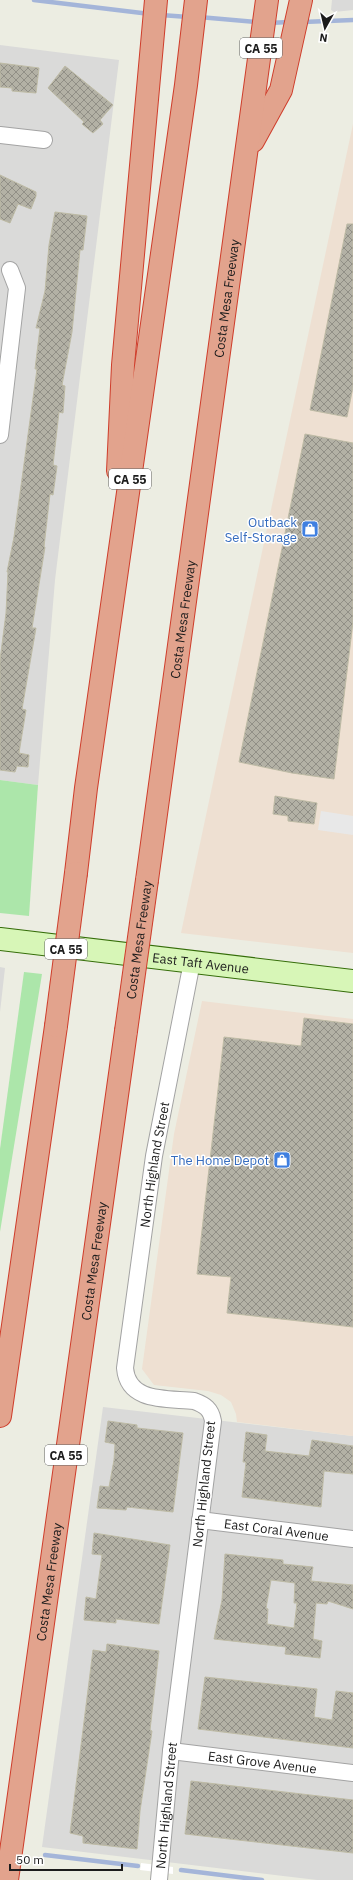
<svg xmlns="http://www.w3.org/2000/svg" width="353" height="1880" font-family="'IBM Plex Sans',sans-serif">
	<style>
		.residential { fill: #dadad9 }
		.commercial { fill: #eee0d2 }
		.grass { fill: #ace6aa }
		.parking { fill: #e8e8e8 }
		.pier { fill: #fff }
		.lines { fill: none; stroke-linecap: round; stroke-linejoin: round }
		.stream { stroke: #a4b5d9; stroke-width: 4.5 }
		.building { fill: url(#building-cross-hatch); stroke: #bebba5; fill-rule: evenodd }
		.street-casing { stroke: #a3a3a3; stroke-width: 18 }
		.secondary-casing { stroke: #356d09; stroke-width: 24 }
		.highway-casing { stroke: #cf3d2b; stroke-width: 24 }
		.street { stroke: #fff; stroke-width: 16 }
		.secondary { stroke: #d7f6b7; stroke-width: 22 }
		.highway { stroke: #e2a38d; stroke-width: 22 }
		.highway-bridge-casing { stroke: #cf3d2b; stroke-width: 24; stroke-linecap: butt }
		.highway-bridge { stroke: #e2a38d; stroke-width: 22 }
		.labels { text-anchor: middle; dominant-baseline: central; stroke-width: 3; stroke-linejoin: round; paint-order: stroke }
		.shield { fill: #fff; stroke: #606060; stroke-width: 1 }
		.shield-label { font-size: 12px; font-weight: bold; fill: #1c1c1c }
		.street-label { font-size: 13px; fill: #1c1c1c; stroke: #fff }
		.shop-label { font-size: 13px; fill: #366cbe; stroke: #fff; text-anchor: end }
	</style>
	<defs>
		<pattern id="building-cross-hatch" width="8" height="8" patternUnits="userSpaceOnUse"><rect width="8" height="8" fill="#b3b1a5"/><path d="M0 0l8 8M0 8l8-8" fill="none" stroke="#918f86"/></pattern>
	</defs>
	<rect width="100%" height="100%" fill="#ecede2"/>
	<g class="residential">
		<polygon points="332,0 353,0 353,10 334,12 331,10"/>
		<polygon points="0,45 119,60 55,580 38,785 0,780"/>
		<polygon points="0,967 5,968 0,1012"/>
		<polygon points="103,1407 353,1436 353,1880 317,1880 42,1847"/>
	</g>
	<g class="commercial">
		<polygon points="353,124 353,953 181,933"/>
		<polygon points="202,1001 353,1019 353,1436 237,1422 236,1414 231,1402 221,1395 208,1391 154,1385 142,1369 174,1134"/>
	</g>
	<g class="grass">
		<polygon points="0,780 38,785 29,916 0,913"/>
		<polygon points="24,972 42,974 0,1232 0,1149"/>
	</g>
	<polygon class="parking" points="321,811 353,816 353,835 318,830"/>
	<polygon class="pier" points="141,1863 173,1867 173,1874 140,1870"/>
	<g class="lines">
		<g class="stream">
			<polyline points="34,0 150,14"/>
			<polyline points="161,15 188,17"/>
			<polyline points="199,17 257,22"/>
			<polyline points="303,22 353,20"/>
			<polyline points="269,23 289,22"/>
			<polyline points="45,1855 138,1866"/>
			<polyline points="181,1870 262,1880"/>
		</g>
	</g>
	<g class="building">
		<polygon points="0,63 39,68 36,93 12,91 12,88 0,87"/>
		<polygon points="65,66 113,105 100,120 103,124 93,133 82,124 84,122 48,88"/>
		<polygon points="0,175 36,192 36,196 31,209 18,204 10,223 0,219"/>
		<polygon points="55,212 87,216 83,250 80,250 72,332 62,385 65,386 63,413 59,412 53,465 57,466 53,495 50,494 44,547 45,547 32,628 36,628 22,709 26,710 19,753 29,755 28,767 17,766 15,772 0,770 0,660 6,613 8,572 7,572 14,537 37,369 35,369 40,328 36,328 45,291 49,245"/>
		<polygon points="347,224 353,224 353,387 347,417 310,410"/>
		<polygon points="305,434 353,443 353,622 334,779 292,773 239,762"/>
		<polygon points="275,796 317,803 314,824 288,821 288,816 273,814"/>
		<polygon points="304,1018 353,1024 353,1327 227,1313 231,1277 197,1274 224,1037 301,1046"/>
		<polygon points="108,1421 137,1425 137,1428 183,1433 173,1512 127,1507 126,1510 97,1508 100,1486 109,1487 114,1460 115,1444 105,1442"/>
		<polygon points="246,1432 267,1435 265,1451 309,1456 312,1440 353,1446 353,1474 324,1471 321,1507 242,1497 246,1462 243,1462"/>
		<polygon points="94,1533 170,1545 159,1624 116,1619 116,1623 84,1620 86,1597 96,1599 102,1555 92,1554"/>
		<path d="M225,1554l58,6v4l30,3 -2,14 42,4v24l-25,-8 -1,3 -11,-1 -3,36 9,2 -2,17 -35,-4 1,-7 -72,-8 8,-39zM271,1580l24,3 -1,20h3l-3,25 -27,-4 1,-15 -2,-1z"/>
		<polygon points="107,1644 159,1651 150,1730 152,1731 140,1811 137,1849 83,1843 83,1836 70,1833 93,1650 106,1652"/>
		<polygon points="205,1677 317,1689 314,1717 332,1720 336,1691 353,1693 353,1748 198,1729"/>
		<polygon points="191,1781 353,1800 353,1853 185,1834"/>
	</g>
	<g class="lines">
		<g class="street-casing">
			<g id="street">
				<polyline points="0,135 44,140"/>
				<polyline points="0,435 17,288 10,270"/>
				<path id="s1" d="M200,1520l153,19"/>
				<path id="s2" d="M171,1751l182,22"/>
				<path id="s3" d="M159,1880l12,-129 42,-330c-2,-12 -8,-16 -19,-20 -27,-3 -66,2 -69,-33l29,-212 38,-194"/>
			</g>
		</g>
		<g class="secondary-casing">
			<g id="secondary">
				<path id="s4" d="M0,939l353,42"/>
			</g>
		</g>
		<g class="highway-casing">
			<g id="highway">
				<polyline points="253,141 281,90 301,0"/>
				<polyline points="118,471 123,365 156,0"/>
				<polyline points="76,873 86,788 186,85 196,0"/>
				<path id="s5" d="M147,880l120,-880"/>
				<polyline points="0,1416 56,1026"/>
				<path id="s6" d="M7,1880l119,-849"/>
			</g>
		</g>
		<use href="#street" class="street"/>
		<use href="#secondary" class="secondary"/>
		<use href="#highway" class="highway"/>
		<g class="highway-bridge-casing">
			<g id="highway-bridge">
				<polyline points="56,1026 76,873"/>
				<path id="s7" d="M126,1031l21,-151"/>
			</g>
		</g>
		<use href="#highway-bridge" class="highway-bridge"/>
	</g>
	<defs>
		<g id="shop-square" transform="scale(0.9)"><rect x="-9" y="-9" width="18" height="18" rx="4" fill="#3f7fe0" stroke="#fff"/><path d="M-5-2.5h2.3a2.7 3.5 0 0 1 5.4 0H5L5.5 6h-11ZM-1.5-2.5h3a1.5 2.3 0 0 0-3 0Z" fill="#fff"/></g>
	</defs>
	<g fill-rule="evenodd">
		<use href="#shop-square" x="310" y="529"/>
		<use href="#shop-square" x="282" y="1160"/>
	</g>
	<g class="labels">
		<g class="shield">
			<rect x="240" y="38" width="42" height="20" rx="3"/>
			<rect x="109" y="469" width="42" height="20" rx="3"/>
			<rect x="45" y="939" width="42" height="20" rx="3"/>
			<rect x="45" y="1445" width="42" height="20" rx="3"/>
		</g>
		<g class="shield-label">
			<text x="261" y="48">CA 55</text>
			<text x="130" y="479">CA 55</text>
			<text x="66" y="949">CA 55</text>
			<text x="66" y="1455">CA 55</text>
		</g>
		<g class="street-label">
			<text stroke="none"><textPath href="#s5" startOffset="587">Costa Mesa Freeway</textPath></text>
			<text stroke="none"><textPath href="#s5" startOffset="263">Costa Mesa Freeway</textPath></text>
			<text stroke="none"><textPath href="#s7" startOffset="92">Costa Mesa Freeway</textPath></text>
			<text stroke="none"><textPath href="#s4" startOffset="202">East Taft Avenue</textPath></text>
			<text stroke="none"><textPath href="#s3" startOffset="782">North Highland Street</textPath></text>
			<text stroke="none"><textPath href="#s6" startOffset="625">Costa Mesa Freeway</textPath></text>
			<text transform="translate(204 1484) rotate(-84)">North Highland Street</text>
			<text stroke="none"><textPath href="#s1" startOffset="77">East Coral Avenue</textPath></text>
			<text stroke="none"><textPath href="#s6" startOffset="301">Costa Mesa Freeway</textPath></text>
			<text stroke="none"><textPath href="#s2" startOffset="92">East Grove Avenue</textPath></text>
			<text stroke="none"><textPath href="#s3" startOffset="75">North Highland Street</textPath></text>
		</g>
		<g class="shop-label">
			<text x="297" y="522">Outback<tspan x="297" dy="15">Self-Storage</tspan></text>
			<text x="269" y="1160">The Home Depot</text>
		</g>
	</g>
	<g transform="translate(325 28) rotate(188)" stroke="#ffffff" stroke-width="3" paint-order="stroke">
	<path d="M0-3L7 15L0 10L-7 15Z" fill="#1c1c1c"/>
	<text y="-6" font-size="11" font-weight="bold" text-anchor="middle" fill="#1c1c1c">N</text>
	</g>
	<path d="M10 1864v6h112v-6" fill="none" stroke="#1c1c1c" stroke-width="2"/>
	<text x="16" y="1864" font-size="12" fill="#1c1c1c" stroke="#ffffff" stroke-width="3" paint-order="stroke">50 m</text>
</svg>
